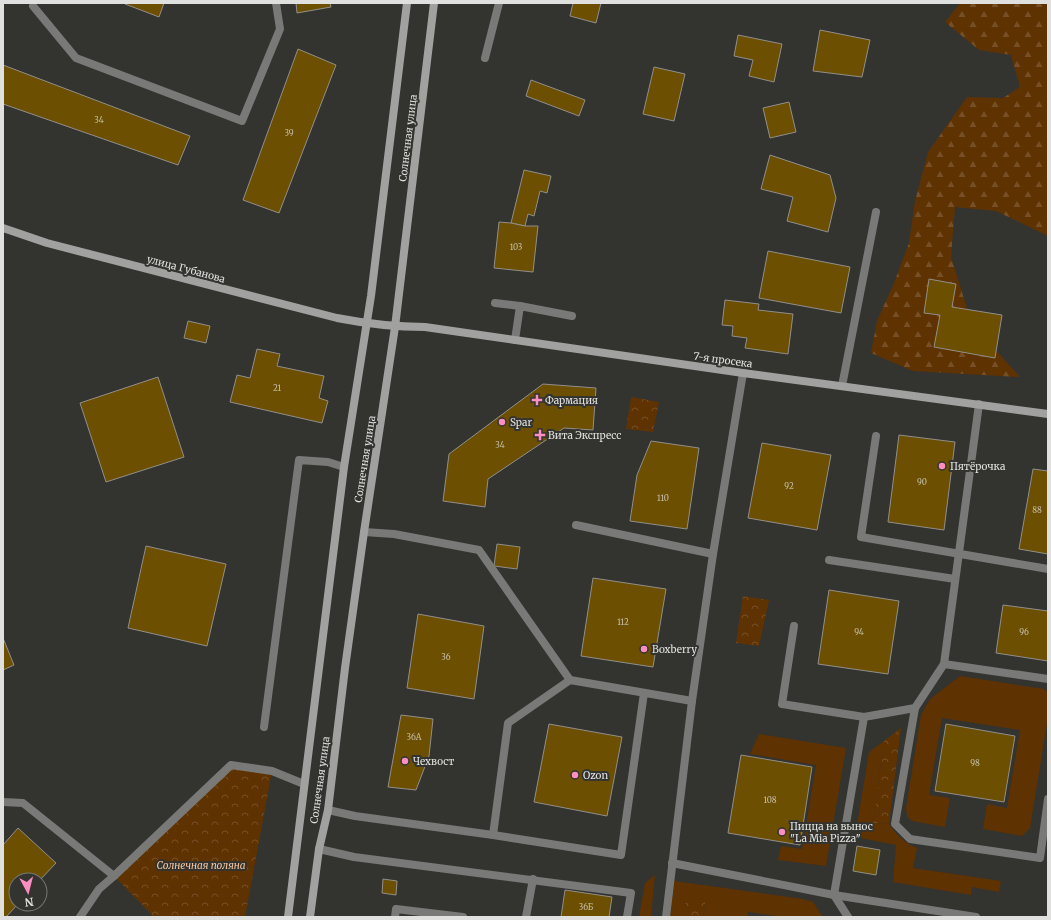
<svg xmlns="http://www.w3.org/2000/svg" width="1051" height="920" font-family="Merriweather,serif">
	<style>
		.grass { fill: #5f3201 }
		.forest { fill: url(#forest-firs) }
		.park { fill: url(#park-crowns) }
		.building { fill: #6c4f00; stroke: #918f8b }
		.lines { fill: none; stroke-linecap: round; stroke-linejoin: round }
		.lane { stroke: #797a78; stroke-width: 8 }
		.secondary { stroke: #a1a29f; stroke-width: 8 }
		.poi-dot { fill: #fc8fc1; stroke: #333330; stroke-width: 1.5 }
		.labels { text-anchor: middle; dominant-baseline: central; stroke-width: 4; stroke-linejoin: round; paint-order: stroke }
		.number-label { font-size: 8px; fill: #c3bca6 }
		.street-label { font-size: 10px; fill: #e0e0de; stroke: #333330 }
		.poi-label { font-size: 10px; fill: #e0e0de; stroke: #333330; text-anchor: start }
		.park-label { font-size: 10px; font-style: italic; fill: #f5c6a0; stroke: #333330 }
	</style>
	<defs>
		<pattern id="forest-firs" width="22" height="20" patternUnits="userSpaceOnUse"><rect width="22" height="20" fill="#5f3201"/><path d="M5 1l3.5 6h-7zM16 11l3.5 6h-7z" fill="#764f26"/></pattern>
		<pattern id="park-crowns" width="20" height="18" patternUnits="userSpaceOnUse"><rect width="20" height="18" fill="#5f3201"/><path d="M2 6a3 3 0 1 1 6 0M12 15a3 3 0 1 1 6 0" fill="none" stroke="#764f26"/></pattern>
	</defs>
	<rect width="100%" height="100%" fill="#333330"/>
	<g class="grass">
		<polygon points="960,676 1044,689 1048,692 1048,717 1030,828 1022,836 983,829 987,804 1007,808 1020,730 942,718 929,795 950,798 945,827 912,821 907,816 906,808 921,715 930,699"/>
		<polygon points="759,734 846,748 826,866 778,860 781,846 802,849 816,765 750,754"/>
		<path d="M884,741l-11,82 16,1c7,10 16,20 28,24l-4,20 88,13 -2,11 -27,-5 -1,8 -78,-13 3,-37 -41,-8 14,-85z"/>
		<polygon points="655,875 651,917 639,917 645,883"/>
		<polygon points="674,881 803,899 813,902 823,917 782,917 748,912 747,917 703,917 706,899 684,917 670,917"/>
	</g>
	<polygon class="forest" points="960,3 1048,3 1048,236 996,211 955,207 951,257 972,324 1020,377 913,371 871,353 877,321 894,283 909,243 915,201 928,152 967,97 1003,98 1020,87 1011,55 979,50 945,22"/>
	<g class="park">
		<polygon points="631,397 659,402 653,432 626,429"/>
		<polygon points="743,596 769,600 759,646 736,643"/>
		<polygon points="901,728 889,824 873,823 884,741"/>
		<polygon points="231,765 272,771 245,917 151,917 152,915 114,876"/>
		<polygon points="687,896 706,899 703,917 683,917"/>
	</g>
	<g class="building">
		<polygon points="126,3 164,3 159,17 125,4"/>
		<polygon points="296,3 330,3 331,7 297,13"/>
		<polygon points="573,3 601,3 596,23 570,16"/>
		<polygon points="820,30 870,40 862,77 813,71"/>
		<polygon points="738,35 782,44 774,82 749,76 753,60 734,56"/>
		<polygon points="298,49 336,65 279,213 243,200"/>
		<polygon points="3,65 190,136 178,165 3,104"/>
		<polygon points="654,67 685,74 674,121 643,114"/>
		<polygon points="531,80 585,100 579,116 526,96"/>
		<polygon points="789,102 796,132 770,138 763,108"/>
		<polygon points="770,155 830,175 836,198 828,232 787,221 793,197 761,189"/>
		<polygon points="524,170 551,176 547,193 540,191 534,216 528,214 525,226 511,223"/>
		<polygon points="499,222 511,223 525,226 538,226 533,272 494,268"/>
		<polygon points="768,251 850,267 841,313 759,298"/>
		<polygon points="929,279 956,284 952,307 1002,315 995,358 934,347 940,315 924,313"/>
		<polygon points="725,300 759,304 758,310 793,314 788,354 745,348 747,338 732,336 733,326 722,325"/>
		<polygon points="188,321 210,326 206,343 184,338"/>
		<polygon points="257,349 280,354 277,366 324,376 319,398 328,401 322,423 230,402 237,375 250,378"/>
		<polygon points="158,377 184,457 106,482 80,403"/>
		<polygon points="543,384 596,388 593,430 564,428 488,479 485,507 443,501 449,454"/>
		<polygon points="899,435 955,442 944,530 888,522"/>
		<polygon points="651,441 699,448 687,529 630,521 637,475"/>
		<polygon points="762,443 831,455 817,530 748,518"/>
		<polygon points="1033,469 1048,471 1048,554 1019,549"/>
		<polygon points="497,544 520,547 517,569 494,566"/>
		<polygon points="146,546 226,564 207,646 128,628"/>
		<polygon points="593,578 666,589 653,667 581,656"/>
		<polygon points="829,590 899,601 888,674 818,664"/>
		<polygon points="1003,605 1048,611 1048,661 996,653"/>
		<polygon points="418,614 484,626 474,699 407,688"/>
		<polygon points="3,638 14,665 3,670"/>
		<polygon points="401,715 433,719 429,756 416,790 388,787"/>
		<polygon points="549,724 622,737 607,816 534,802"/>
		<polygon points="946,724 1015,736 1004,802 935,791"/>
		<polygon points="741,755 812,767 800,845 728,833"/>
		<polygon points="18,828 56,863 40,880 16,880 16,904 18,904 6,917 3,917 3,845"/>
		<polygon points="857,846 880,850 876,875 853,871"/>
		<polygon points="383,879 397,881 396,895 382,893"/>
		<polygon points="565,890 612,897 609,917 561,917"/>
	</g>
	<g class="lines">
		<g class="lane">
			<polyline points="33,6 76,58 242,121 280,29 276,3"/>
			<polyline points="485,58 499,3"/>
			<polyline points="495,303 520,306"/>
			<polyline points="515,340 520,306 572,316"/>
			<polyline points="842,386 876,212"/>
			<polyline points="876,436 861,537 1048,569"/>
			<polyline points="576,525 713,554"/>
			<polyline points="364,532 394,534 479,550 570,680"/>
			<polyline points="829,560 955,579"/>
			<polyline points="794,626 782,704 864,717"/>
			<polyline points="944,664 1048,679"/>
			<polyline points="915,708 895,824 910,839 1040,858 1048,799"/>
			<polyline points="264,727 299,460 328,462 344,467"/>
			<polyline points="3,802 23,803 114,876 99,889 80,917"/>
			<polyline points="328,810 355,816 493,835 621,855 644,693"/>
			<polyline points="493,835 508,723 570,680 692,701"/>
			<polyline points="319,849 354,857 631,893 627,917"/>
			<polyline points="672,863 834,895 976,917"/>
			<polyline points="114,876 231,765 272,771 304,784"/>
			<polyline points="395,917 396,909 463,917"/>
			<polyline points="526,917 533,879"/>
			<polyline points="666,917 692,701 713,554 743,373"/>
			<polyline points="848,917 834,895 864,717 915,708 944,664 979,404"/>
		</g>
		<g class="secondary">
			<path d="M3,228l44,15 290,75c31,6 58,9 88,9l318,46 305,41"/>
			<polyline points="288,917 344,467 371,296 407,3"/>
			<polyline points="310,917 319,849 328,810 345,668 364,532 395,327 434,3"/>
		</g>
	</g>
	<g class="poi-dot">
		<path d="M535 394h4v4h4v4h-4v4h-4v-4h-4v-4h4z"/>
		<circle cx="502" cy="422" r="4"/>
		<path d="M538 429h4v4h4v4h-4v4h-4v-4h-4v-4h4z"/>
		<circle cx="942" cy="466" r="4"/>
		<circle cx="644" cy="649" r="4"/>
		<circle cx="405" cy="761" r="4"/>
		<circle cx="575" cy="775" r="4"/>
		<circle cx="782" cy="832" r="4"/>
	</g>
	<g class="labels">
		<g class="number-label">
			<text x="99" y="120">34</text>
			<text x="289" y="133">39</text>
			<text x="516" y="247">103</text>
			<text x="277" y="388">21</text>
			<text x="500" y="445">34</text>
			<text x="922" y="482">90</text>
			<text x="789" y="486">92</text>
			<text x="663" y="498">110</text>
			<text x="1037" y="510">88</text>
			<text x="623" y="622">112</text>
			<text x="859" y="632">94</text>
			<text x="1024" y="632">96</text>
			<text x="446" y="657">36</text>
			<text x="414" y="737">36А</text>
			<text x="975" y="763">98</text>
			<text x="770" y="800">108</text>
			<text x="586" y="907">36Б</text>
		</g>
		<g class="street-label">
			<text transform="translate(408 138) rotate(-83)">Солнечная улица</text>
			<text transform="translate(186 269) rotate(15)">улица Губанова</text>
			<text transform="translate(723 360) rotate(8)">7-я просека</text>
			<text transform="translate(365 459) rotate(-81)">Солнечная улица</text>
			<text transform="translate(320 780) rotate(-82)">Солнечная улица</text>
		</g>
		<g class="poi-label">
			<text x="545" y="400">Фармация</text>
			<text x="510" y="422">Spar</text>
			<text x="548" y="435">Вита Экспресс</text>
			<text x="950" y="466">Пятёрочка</text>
			<text x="652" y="649">Boxberry</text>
			<text x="413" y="761">Чехвост</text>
			<text x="583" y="775">Ozon</text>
			<text x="790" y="826">Пицца на вынос<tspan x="790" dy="12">"La Mia Pizza"</tspan></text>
		</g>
		<g class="park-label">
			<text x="201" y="865">Солнечная поляна</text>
		</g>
	</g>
	<rect width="1051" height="920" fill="none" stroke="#e0e0de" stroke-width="8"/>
	<g transform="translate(28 892) rotate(173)"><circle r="19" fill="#333330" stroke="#787876"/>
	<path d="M0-3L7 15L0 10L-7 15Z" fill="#fc8fc1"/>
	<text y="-6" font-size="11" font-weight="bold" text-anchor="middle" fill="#e0e0de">N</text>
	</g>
</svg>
